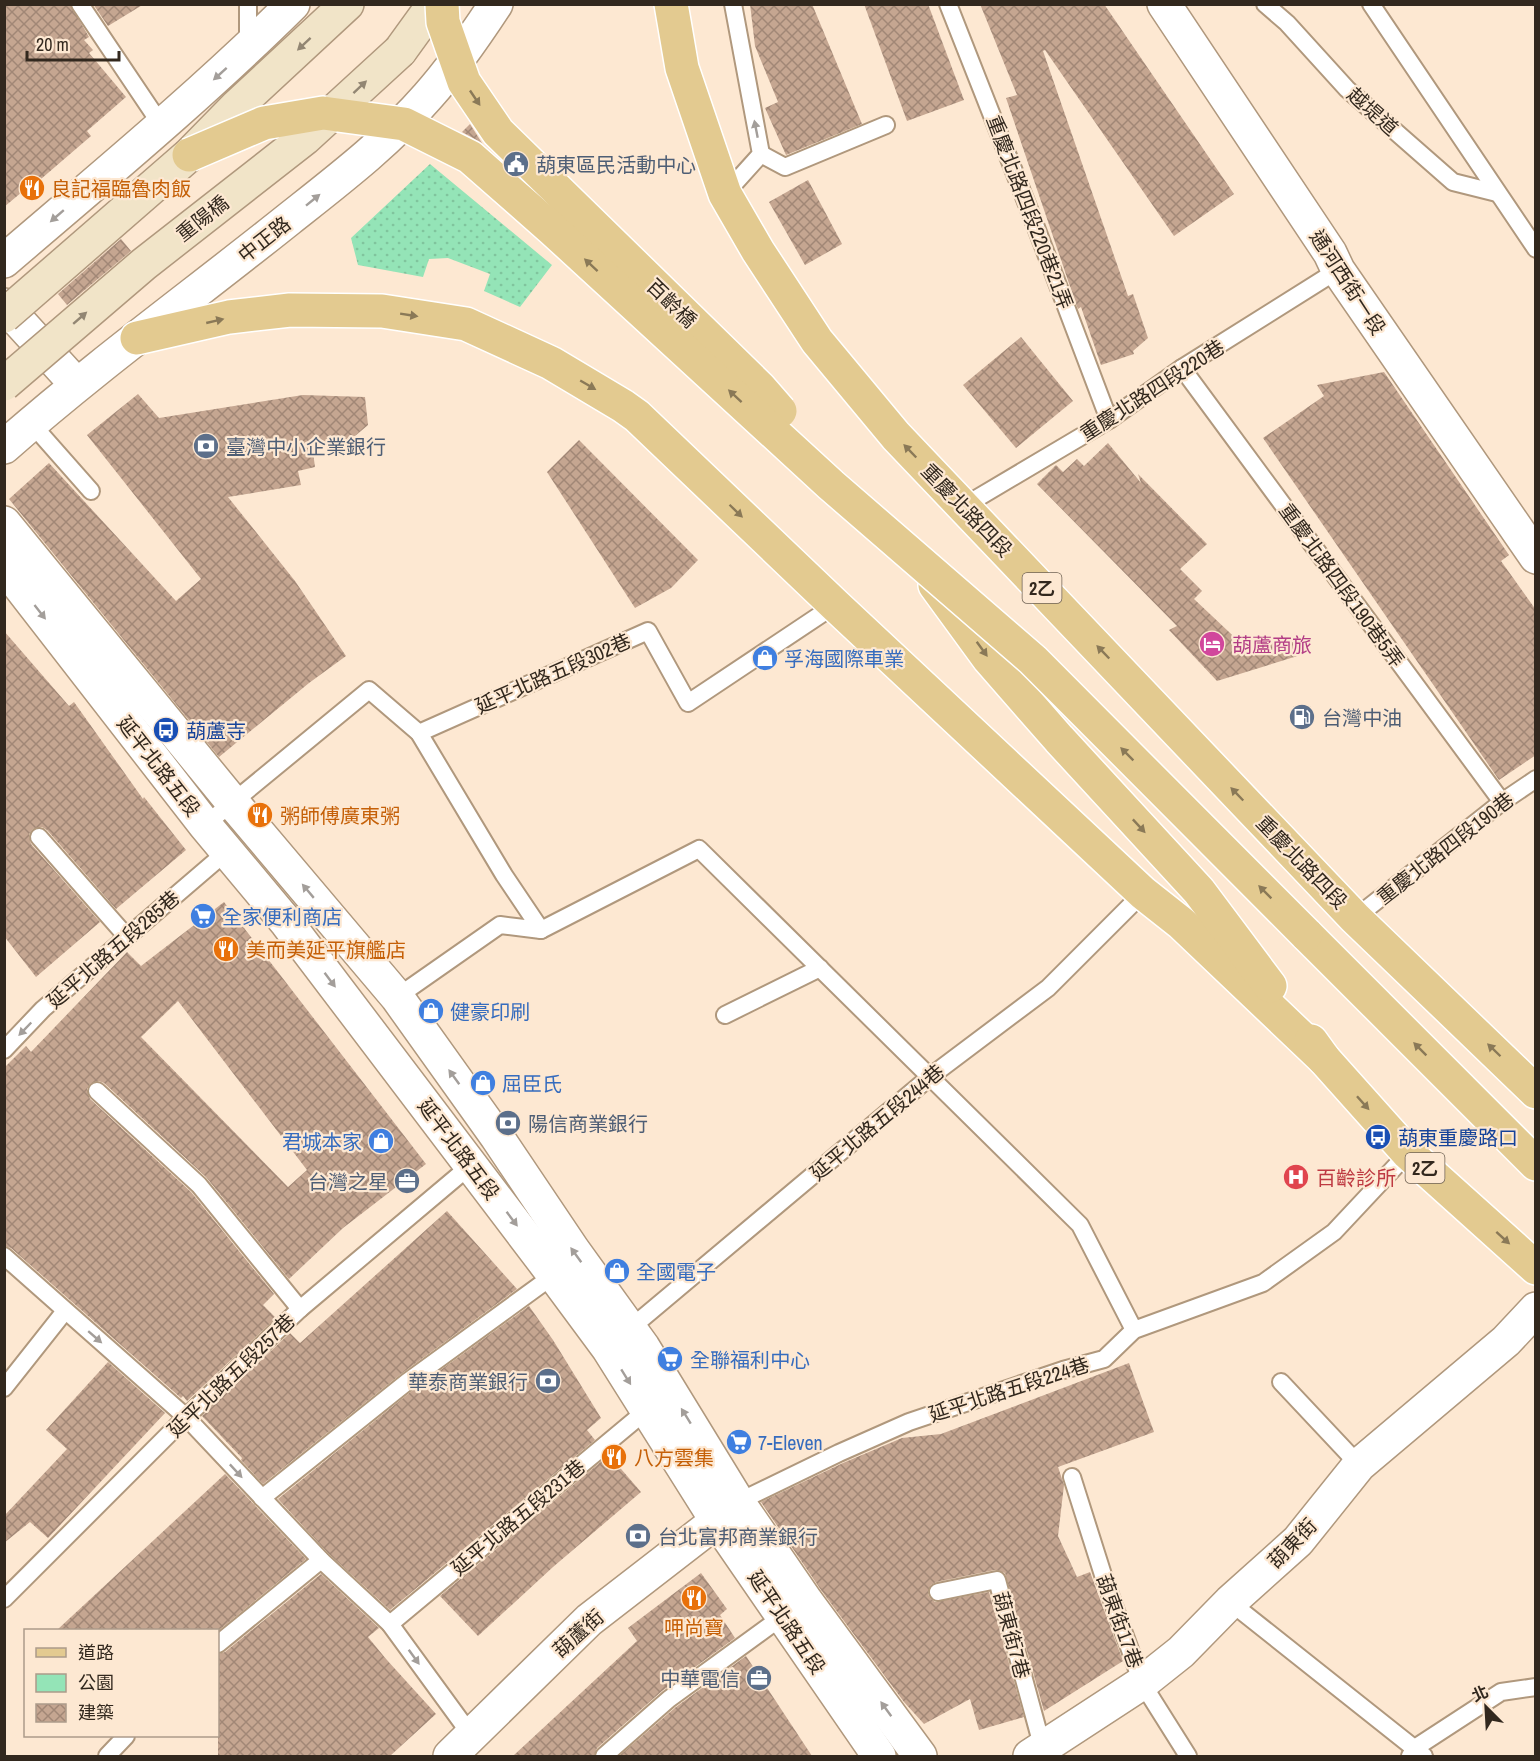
<svg xmlns="http://www.w3.org/2000/svg" width="1540" height="1761" font-family="'Archivo Narrow','Noto Sans TC',sans-serif">
	<style>
		.green { fill: url(#green-dots) }
		.building { fill: url(#building-cross-hatch); fill-rule: evenodd }
		.lines { fill: none; stroke-linecap: round; stroke-linejoin: round }
		.service-casing { stroke: #b0987d; stroke-width: 20 }
		.minor-casing { stroke: #b0987d; stroke-width: 36 }
		.tertiary-casing { stroke: #b0987d; stroke-width: 36 }
		.secondary-casing { stroke: #b0987d; stroke-width: 36 }
		.primary-casing { stroke: #fff; stroke-width: 36 }
		.service { stroke: #fff; stroke-width: 16 }
		.minor { stroke: #fff; stroke-width: 33 }
		.tertiary { stroke: #fff; stroke-width: 33 }
		.secondary { stroke: #f1e4c8; stroke-width: 33 }
		.primary { stroke: #e3ca90; stroke-width: 33 }
		.secondary-bridge-casing { stroke: #b0987d; stroke-width: 36; stroke-linecap: butt }
		.primary-bridge-casing { stroke: #fff; stroke-width: 36; stroke-linecap: butt }
		.secondary-bridge { stroke: #f1e4c8; stroke-width: 33 }
		.primary-bridge { stroke: #e3ca90; stroke-width: 33 }
		.oneway { fill: #928673 }
		.oneway2 { fill: #a39e9a }
		.oneway3 { fill: #8a7957 }
		.labels { text-anchor: middle; dominant-baseline: central; stroke-width: 4.5; stroke-linejoin: round; paint-order: stroke }
		.shield { fill: #fde8d2; stroke: #6f6254; stroke-width: 1.5 }
		.shield-label { font-size: 18px; font-weight: bold; fill: #32281e }
		.street-label { font-size: 20px; fill: #32281e; stroke: #fde8d2 }
		.service-label { font-size: 20px; fill: #4e5e75; stroke: #fde8d2; text-anchor: start }
		.food-label { font-size: 20px; fill: #c56008; stroke: #fde8d2; text-anchor: start }
		.hotel-label { font-size: 20px; fill: #b23c85; stroke: #fde8d2; text-anchor: start }
		.shop-label { font-size: 20px; fill: #366cbe; stroke: #fde8d2; text-anchor: start }
		.transit-label { font-size: 20px; fill: #164399; stroke: #fde8d2; text-anchor: start }
		.health-label { font-size: 20px; fill: #be3a42; stroke: #fde8d2; text-anchor: start }
	</style>
	<defs>
		<pattern id="green-dots" width="8" height="8" patternUnits="userSpaceOnUse" patternTransform="scale(1.5)"><rect width="8" height="8" fill="#94e4b7"/><path d="M2 2h.1M6 6h.1" fill="none" stroke="#80c49d" stroke-width="1.8" stroke-linecap="round"/></pattern>
		<pattern id="building-cross-hatch" width="8" height="8" patternUnits="userSpaceOnUse" patternTransform="scale(1.5)"><rect width="8" height="8" fill="#c5a691"/><path d="M0 0l8 8M0 8l8-8" fill="none" stroke="#a18776"/></pattern>
	</defs>
	<rect width="100%" height="100%" fill="#fde8d2"/>
	<polygon class="green" points="430,164 552,265 520,307 484,291 490,274 448,258 429,259 423,277 358,265 351,238"/>
	<g class="building">
		<polygon points="4,4 70,4 89,37 84,40 93,50 89,53 126,97 87,131 91,136 41,179 40,177 4,207"/>
		<polygon points="93,4 144,4 108,26"/>
		<polygon points="750,4 812,4 862,124 786,155 765,108 778,102 755,46"/>
		<polygon points="864,4 928,4 964,100 907,121"/>
		<polygon points="980,4 1104,4 1234,194 1174,236 1045,50 1043,51 1128,296 1133,294 1148,338 1133,351 1134,354 1101,365 1081,307 1078,309 1076,304 1006,98 1017,95"/>
		<polygon points="470,124 482,143 484,144 462,132"/>
		<polygon points="808,180 842,244 805,265 769,202"/>
		<polygon points="121,239 131,251 67,305 58,294"/>
		<polygon points="1021,337 1073,401 1016,448 963,385"/>
		<polygon points="1384,372 1509,555 1501,561 1536,610 1536,755 1499,780 1263,438 1324,396 1317,385"/>
		<polygon points="138,394 159,418 303,395 365,397 368,425 348,442 312,445 315,467 298,471 301,485 228,497 295,581 346,656 309,683 219,757 9,499 49,463 176,601 201,579 87,435"/>
		<polygon points="579,440 698,560 671,588 635,608 547,472"/>
		<polygon points="1108,443 1141,483 1138,474 1207,544 1180,569 1202,591 1194,599 1246,648 1303,637 1307,653 1217,681 1169,630 1177,626 1037,484 1056,465 1063,472 1077,459 1084,466"/>
		<polygon points="4,631 69,706 74,702 143,799 144,797 186,850 116,909 47,830 42,827 33,829 29,834 31,844 100,922 36,977 4,936"/>
		<path d="M224,902l202,262 -83,64 -54,51 -83,-102 -102,-94 -5,-2 -9,3 -3,5 3,10 101,93 83,102 -11,11 13,13 -89,83 -4,-5 -2,2 -170,-150 -7,-2v-178l22,-22 5,6 96,-100 14,14zM178,1001l129,169 -19,17 -147,-150z"/>
		<polygon points="447,1211 517,1289 401,1374 263,1484 241,1460 242,1458 202,1416 290,1333 300,1343"/>
		<polygon points="529,1306 553,1340 601,1418 587,1430 595,1440 390,1610 328,1553 278,1499 413,1390"/>
		<polygon points="108,1362 165,1413 48,1538 30,1522 4,1543 4,1516 67,1449 46,1430"/>
		<polygon points="1129,1363 1154,1432 1058,1467 1064,1485 1058,1536 1077,1577 1090,1572 1123,1661 1044,1711 1005,1573 995,1570 936,1582 931,1585 928,1594 930,1598 935,1602 989,1592 1024,1717 979,1730 970,1699 924,1724 904,1702 821,1590 761,1502 843,1463 902,1438 941,1434"/>
		<polygon points="609,1455 641,1492 553,1567 478,1636 440,1596"/>
		<polygon points="225,1474 306,1559 218,1631 57,1630"/>
		<polygon points="701,1573 727,1609 720,1615 735,1638 662,1691 597,1748 594,1756 513,1756 637,1641 628,1628"/>
		<polygon points="321,1574 379,1628 368,1637 386,1659 436,1714 390,1756 218,1756 218,1654 225,1652"/>
		<polygon points="746,1656 812,1756 619,1756 676,1707"/>
	</g>
	<g class="lines">
		<g class="service-casing">
			<g id="service">
				<polyline points="80,4 162,126"/>
				<polyline points="248,4 248,46"/>
				<polyline points="948,4 1034,222 1109,420"/>
				<polyline points="1265,4 1287,23 1347,89 1453,182 1497,193"/>
				<polyline points="1371,4 1536,249"/>
				<polyline points="761,154 785,167 886,125"/>
				<polyline points="725,194 761,154 733,4"/>
				<polyline points="1182,368 1502,802"/>
				<polyline points="31,423 91,491"/>
				<polyline points="964,506 1109,420 1182,368 1338,270"/>
				<polyline points="419,733 648,631 688,703 835,605"/>
				<polyline points="205,825 369,690 419,733 504,875 541,930"/>
				<polyline points="39,837 127,937"/>
				<polyline points="1355,918 1502,802 1536,779"/>
				<polyline points="397,997 500,925 541,930 699,849 1080,1225 1134,1330"/>
				<polyline points="725,1015 820,968"/>
				<polyline points="4,1050 43,1009 232,847"/>
				<polyline points="97,1091 199,1185 300,1309"/>
				<polyline points="4,1256 186,1417 321,1560 390,1624 471,1735"/>
				<polyline points="626,1332 931,1076 1048,988 1143,893"/>
				<polyline points="1281,1382 1359,1465"/>
				<polyline points="4,1388 65,1311"/>
				<polyline points="1072,1477 1104,1578 1142,1683 1188,1756"/>
				<polyline points="262,1498 407,1382 554,1275"/>
				<polyline points="738,1502 839,1453 909,1422 1063,1370 1104,1359 1134,1330 1263,1283 1334,1232 1408,1153"/>
				<polyline points="938,1592 997,1580 1043,1749"/>
				<polyline points="4,1599 186,1417 300,1309 471,1165"/>
				<polyline points="1230,1602 1424,1756"/>
				<polyline points="390,1624 647,1410"/>
				<polyline points="218,1644 321,1560"/>
				<polyline points="107,1756 126,1736"/>
				<polyline points="604,1756 669,1699 783,1616"/>
				<polyline points="1410,1756 1415,1748 1501,1692 1536,1687"/>
			</g>
		</g>
		<g class="minor-casing">
			<g id="minor">
				<polyline points="1164,4 1330,253 1338,270 1536,557"/>
				<polyline points="450,1756 589,1620 717,1521 738,1502"/>
				<polyline points="1030,1756 1142,1683 1181,1652 1230,1602 1298,1541 1359,1465 1506,1341 1536,1309"/>
			</g>
		</g>
		<g class="tertiary-casing">
			<g id="tertiary">
				<path d="M4,261c98,-84 197,-166 289,-257"/>
				<polyline points="4,305 76,384"/>
				<path d="M4,447c92,-81 190,-152 285,-228 48,-38 98,-76 139,-123 25,-28 47,-60 68,-92"/>
				<polyline points="4,523 233,803 397,997 497,1137 573,1250 643,1347 738,1502 806,1601 920,1756"/>
				<polyline points="4,566 205,825 287,923 554,1275 608,1348 717,1521 879,1756"/>
			</g>
		</g>
		<g class="secondary-casing">
			<g id="secondary">
				<polyline points="400,51 434,4"/>
				<polyline points="190,154 237,106 347,4"/>
			</g>
		</g>
		<g class="primary-casing">
			<g id="primary">
				<polyline points="671,4 682,68 725,194 758,251 817,341 896,436 1355,918 1536,1092"/>
				<polyline points="137,338 229,317 290,310 382,311 466,324 551,363 623,406 637,416 835,605 1143,893 1181,923 1324,1059"/>
				<polyline points="935,585 989,659 1059,739 1199,891 1270,986"/>
				<polyline points="1306,934 1536,1164"/>
				<polyline points="1311,1041 1324,1059 1408,1153 1536,1268"/>
			</g>
		</g>
		<use href="#service" class="service"/>
		<use href="#minor" class="minor"/>
		<use href="#tertiary" class="tertiary"/>
		<use href="#secondary" class="secondary"/>
		<use href="#primary" class="primary"/>
		<g class="secondary-bridge-casing">
			<g id="secondary-bridge">
				<polyline points="4,316 189,155"/>
				<polyline points="4,384 144,264 305,138 400,51"/>
			</g>
		</g>
		<g class="primary-bridge-casing">
			<g id="primary-bridge">
				<polyline points="442,4 443,22 464,82 498,132 760,388 780,411"/>
				<polyline points="189,155 264,123 323,113 404,124 470,157 552,229 831,485 1033,660 1306,934"/>
			</g>
		</g>
		<use href="#secondary-bridge" class="secondary-bridge"/>
		<use href="#primary-bridge" class="primary-bridge"/>
	</g>
	<defs><path id="oneway-solid" d="M-6-.8H1V-3.2L6.5 0L1 3.2V.8H-6Z" transform="scale(1.5)"/></defs>
	<g class="oneway">
		<use href="#oneway-solid" transform="translate(304 44) rotate(137)"/>
		<use href="#oneway-solid" transform="translate(360 87) rotate(-43)"/>
		<use href="#oneway-solid" transform="translate(80 318) rotate(-41)"/>
	</g>
	<g class="oneway2">
		<use href="#oneway-solid" transform="translate(220 74) rotate(138)"/>
		<use href="#oneway-solid" transform="translate(756 129) rotate(-101)"/>
		<use href="#oneway-solid" transform="translate(313 200) rotate(-39)"/>
		<use href="#oneway-solid" transform="translate(57 216) rotate(139)"/>
		<use href="#oneway-solid" transform="translate(40 612) rotate(52)"/>
		<use href="#oneway-solid" transform="translate(308 891) rotate(-130)"/>
		<use href="#oneway-solid" transform="translate(330 980) rotate(53)"/>
		<use href="#oneway-solid" transform="translate(25 1029) rotate(134)"/>
		<use href="#oneway-solid" transform="translate(454 1077) rotate(-126)"/>
		<use href="#oneway-solid" transform="translate(512 1219) rotate(53)"/>
		<use href="#oneway-solid" transform="translate(576 1255) rotate(-126)"/>
		<use href="#oneway-solid" transform="translate(95 1337) rotate(41)"/>
		<use href="#oneway-solid" transform="translate(626 1377) rotate(58)"/>
		<use href="#oneway-solid" transform="translate(686 1416) rotate(-122)"/>
		<use href="#oneway-solid" transform="translate(236 1471) rotate(47)"/>
		<use href="#oneway-solid" transform="translate(414 1657) rotate(54)"/>
		<use href="#oneway-solid" transform="translate(886 1709) rotate(-126)"/>
	</g>
	<g class="oneway3">
		<use href="#oneway-solid" transform="translate(475 98) rotate(56)"/>
		<use href="#oneway-solid" transform="translate(591 265) rotate(-137)"/>
		<use href="#oneway-solid" transform="translate(409 315) rotate(9)"/>
		<use href="#oneway-solid" transform="translate(215 321) rotate(-13)"/>
		<use href="#oneway-solid" transform="translate(588 385) rotate(30)"/>
		<use href="#oneway-solid" transform="translate(735 396) rotate(-137)"/>
		<use href="#oneway-solid" transform="translate(910 451) rotate(-134)"/>
		<use href="#oneway-solid" transform="translate(736 511) rotate(44)"/>
		<use href="#oneway-solid" transform="translate(982 649) rotate(54)"/>
		<use href="#oneway-solid" transform="translate(1103 652) rotate(-134)"/>
		<use href="#oneway-solid" transform="translate(1127 754) rotate(-135)"/>
		<use href="#oneway-solid" transform="translate(1237 794) rotate(-134)"/>
		<use href="#oneway-solid" transform="translate(1139 826) rotate(47)"/>
		<use href="#oneway-solid" transform="translate(1265 892) rotate(-135)"/>
		<use href="#oneway-solid" transform="translate(1420 1049) rotate(-135)"/>
		<use href="#oneway-solid" transform="translate(1494 1050) rotate(-136)"/>
		<use href="#oneway-solid" transform="translate(1363 1103) rotate(48)"/>
		<use href="#oneway-solid" transform="translate(1503 1238) rotate(42)"/>
	</g>
	<defs>
		<g id="civic-disc" transform="scale(1.35)"><circle r="9.5" fill="#5c6f8a" stroke="#fde8d2"/><path d="M-.6-6.5H3V-4.5H.6V-3L4-1V1h2V6H-6V1h2V-1L-.6-3ZM-1.2 2.5V6h2.4V2.5Z" fill="#fff"/></g>
		<g id="restaurant-disc" transform="scale(1.35)"><circle r="9.5" fill="#e8710a" stroke="#fde8d2"/><path d="M-5-6h1v4h1v-4h1v4h1v-4h1v5L-1.5 .5V6h-2V.5L-5-1ZM5-6V6H3V1.5H1.5Q1.5-4 5-6Z" fill="#fff"/></g>
		<g id="bank-disc" transform="scale(1.35)"><circle r="9.5" fill="#5c6f8a" stroke="#fde8d2"/><path d="M-6-4H6V4H-6ZM0-2.3a2.3 2.3 0 1 0 0 4.6a2.3 2.3 0 1 0 0-4.6Z" fill="#fff"/></g>
		<g id="hotel-disc" transform="scale(1.35)"><circle r="9.5" fill="#d1479c" stroke="#fde8d2"/><path d="M-6-4.5h1.5V1H6V5H4.5V3h-9V5H-6ZM-4 0a1.8 1.8 0 1 1 3.6 0ZM.5 0V-2.5h3Q6-2.5 6 0Z" fill="#fff"/></g>
		<g id="shop-disc" transform="scale(1.35)"><circle r="9.5" fill="#3f7fe0" stroke="#fde8d2"/><path d="M-5-2.5h2.3a2.7 3.5 0 0 1 5.4 0H5L5.5 6h-11ZM-1.5-2.5h3a1.5 2.3 0 0 0-3 0Z" fill="#fff"/></g>
		<g id="fuel-disc" transform="scale(1.35)"><circle r="9.5" fill="#5c6f8a" stroke="#fde8d2"/><path d="M-5.5-6h7V0h2V4h1.3V-2.5L3-4.5l.8-.8L6-3V5H2.5V1h-1V6h-7ZM-4.2-4.7v3.2H.2V-4.7Z" fill="#fff"/></g>
		<g id="bus-disc" transform="scale(1.35)"><circle r="9.5" fill="#1a4fb4" stroke="#fde8d2"/><path d="M-5-6H5V4H4V6H2V4H-2V6H-4V4H-5ZM-3.5-4V0h7V-4ZM-3.5 1.2v1.5H-2V1.2ZM2 1.2v1.5H3.5V1.2Z" fill="#fff"/></g>
		<g id="supermarket-disc" transform="scale(1.35)"><circle r="9.5" fill="#3f7fe0" stroke="#fde8d2"/><path d="M-6-5.5h2.5l.6 2H6L4.5 2H-2.5L-4.4-4H-6ZM-1.5 3.2a1.3 1.3 0 1 0 .1 0ZM3 3.2a1.3 1.3 0 1 0 .1 0Z" fill="#fff"/></g>
		<g id="hospital-disc" transform="scale(1.35)"><circle r="9.5" fill="#e0444e" stroke="#fde8d2"/><path d="M-5-5h3v3.5h4V-5h3V5h-3V1.5h-4V5h-3Z" fill="#fff"/></g>
		<g id="office-disc" transform="scale(1.35)"><circle r="9.5" fill="#5c6f8a" stroke="#fde8d2"/><path d="M-6-3h4V-5.5h4V-3h4V5H-6ZM-1-4.5V-3h2v-1.5ZM-6 0V1H6V0Z" fill="#fff"/></g>
	</defs>
	<g fill-rule="evenodd">
		<use href="#civic-disc" x="516" y="164"/>
		<use href="#restaurant-disc" x="32" y="188"/>
		<use href="#bank-disc" x="206" y="446"/>
		<use href="#hotel-disc" x="1212" y="644"/>
		<use href="#shop-disc" x="765" y="658"/>
		<use href="#fuel-disc" x="1302" y="717"/>
		<use href="#bus-disc" x="166" y="730"/>
		<use href="#restaurant-disc" x="260" y="815"/>
		<use href="#supermarket-disc" x="203" y="916"/>
		<use href="#restaurant-disc" x="226" y="949"/>
		<use href="#shop-disc" x="431" y="1011"/>
		<use href="#shop-disc" x="483" y="1083"/>
		<use href="#bank-disc" x="508" y="1123"/>
		<use href="#bus-disc" x="1378" y="1137"/>
		<use href="#shop-disc" x="381" y="1141"/>
		<use href="#hospital-disc" x="1296" y="1177"/>
		<use href="#office-disc" x="407" y="1181"/>
		<use href="#shop-disc" x="617" y="1271"/>
		<use href="#supermarket-disc" x="670" y="1359"/>
		<use href="#bank-disc" x="548" y="1381"/>
		<use href="#supermarket-disc" x="739" y="1442"/>
		<use href="#restaurant-disc" x="614" y="1457"/>
		<use href="#bank-disc" x="638" y="1536"/>
		<use href="#restaurant-disc" x="694" y="1598"/>
		<use href="#office-disc" x="759" y="1678"/>
	</g>
	<g class="labels">
		<g class="shield">
			<rect x="1022.5" y="573" width="39" height="30" rx="4.5"/>
			<rect x="1405.5" y="1153" width="39" height="30" rx="4.5"/>
		</g>
		<g class="shield-label">
			<text x="1042" y="588">2乙</text>
			<text x="1425" y="1168">2乙</text>
		</g>
		<g class="street-label">
			<text transform="translate(1373 111) rotate(42)">越堤道</text>
			<text transform="translate(1030 212) rotate(69)">重慶北路四段220巷21弄</text>
			<text transform="translate(202 218) rotate(-38)">重陽橋</text>
			<text transform="translate(264 239) rotate(-38)">中正路</text>
			<text transform="translate(1348 282) rotate(57)">通河西街一段</text>
			<text transform="translate(672 303) rotate(44)">百齡橋</text>
			<text transform="translate(1152 390) rotate(-33)">重慶北路四段220巷</text>
			<text transform="translate(967 510) rotate(46)">重慶北路四段</text>
			<text transform="translate(1342 585) rotate(54)">重慶北路四段190巷5弄</text>
			<text transform="translate(553 673) rotate(-24)">延平北路五段302巷</text>
			<text transform="translate(159 766) rotate(52)">延平北路五段</text>
			<text transform="translate(1445 848) rotate(-38)">重慶北路四段190巷</text>
			<text transform="translate(1302 862) rotate(46)">重慶北路四段</text>
			<text transform="translate(113 949) rotate(-41)">延平北路五段285巷</text>
			<text transform="translate(877 1122) rotate(-40)">延平北路五段244巷</text>
			<text transform="translate(459 1149) rotate(53)">延平北路五段</text>
			<text transform="translate(231 1375) rotate(-44)">延平北路五段257巷</text>
			<text transform="translate(1009 1389) rotate(-18)">延平北路五段224巷</text>
			<text transform="translate(518 1517) rotate(-40)">延平北路五段231巷</text>
			<text transform="translate(1292 1543) rotate(-46)">葫東街</text>
			<text transform="translate(1120 1621) rotate(70)">葫東街17巷</text>
			<text transform="translate(787 1622) rotate(56)">延平北路五段</text>
			<text transform="translate(578 1633) rotate(-42)">葫蘆街</text>
			<text transform="translate(1012 1635) rotate(75)">葫東街7巷</text>
		</g>
		<g class="service-label">
			<text x="536" y="164">葫東區民活動中心</text>
			<text x="226" y="446">臺灣中小企業銀行</text>
			<text x="1322" y="717">台灣中油</text>
			<text x="528" y="1123">陽信商業銀行</text>
			<text x="388" y="1181" text-anchor="end">台灣之星</text>
			<text x="528" y="1381" text-anchor="end">華泰商業銀行</text>
			<text x="658" y="1536">台北富邦商業銀行</text>
			<text x="740" y="1678" text-anchor="end">中華電信</text>
		</g>
		<g class="food-label">
			<text x="51" y="188">良記福臨魯肉飯</text>
			<text x="280" y="815">粥師傅廣東粥</text>
			<text x="246" y="949">美而美延平旗艦店</text>
			<text x="634" y="1457">八方雲集</text>
			<text x="694" y="1627" text-anchor="middle">呷尚寶</text>
		</g>
		<g class="hotel-label">
			<text x="1232" y="644">葫蘆商旅</text>
		</g>
		<g class="shop-label">
			<text x="784" y="658">孚海國際車業</text>
			<text x="222" y="916">全家便利商店</text>
			<text x="450" y="1011">健豪印刷</text>
			<text x="502" y="1083">屈臣氏</text>
			<text x="362" y="1141" text-anchor="end">君城本家</text>
			<text x="636" y="1271">全國電子</text>
			<text x="690" y="1359">全聯福利中心</text>
			<text x="758" y="1442">7-Eleven</text>
		</g>
		<g class="transit-label">
			<text x="186" y="730">葫蘆寺</text>
			<text x="1398" y="1137">葫東重慶路口</text>
		</g>
		<g class="health-label">
			<text x="1316" y="1177">百齡診所</text>
		</g>
	</g>
	<rect width="1540" height="1761" fill="none" stroke="#32281e" stroke-width="12"/>
	<rect x="24" y="1629" width="195" height="108" fill="#fde8d2" stroke="#ac9b8a" stroke-width="1.5"/>
	<rect x="36" y="1648" width="30" height="9" fill="#e3ca90" stroke="#ac9b8a" stroke-width="1.5"/>
	<text x="78" y="1659" font-size="18" fill="#32281e">道路</text>
	<rect x="36" y="1674" width="30" height="18" fill="#94e4b7" stroke="#ac9b8a" stroke-width="1.5"/>
	<text x="78" y="1689" font-size="18" fill="#32281e">公園</text>
	<rect x="36" y="1704" width="30" height="18" fill="url(#building-cross-hatch)" stroke="#ac9b8a" stroke-width="1.5"/>
	<text x="78" y="1719" font-size="18" fill="#32281e">建築</text>
	<g transform="translate(1486 1707) rotate(336)" stroke="#fde8d2" stroke-width="4.5" paint-order="stroke">
	<path d="M0-4.5L10 22L0 15L-10 22Z" fill="#32281e"/>
	<text y="-9" font-size="16" font-weight="bold" text-anchor="middle" fill="#32281e">北</text>
	</g>
	<path d="M27 51v9h92v-9" fill="none" stroke="#32281e" stroke-width="3"/>
	<text x="36" y="51" font-size="18" fill="#32281e" stroke="#fde8d2" stroke-width="4.5" paint-order="stroke">20 m</text>
</svg>
